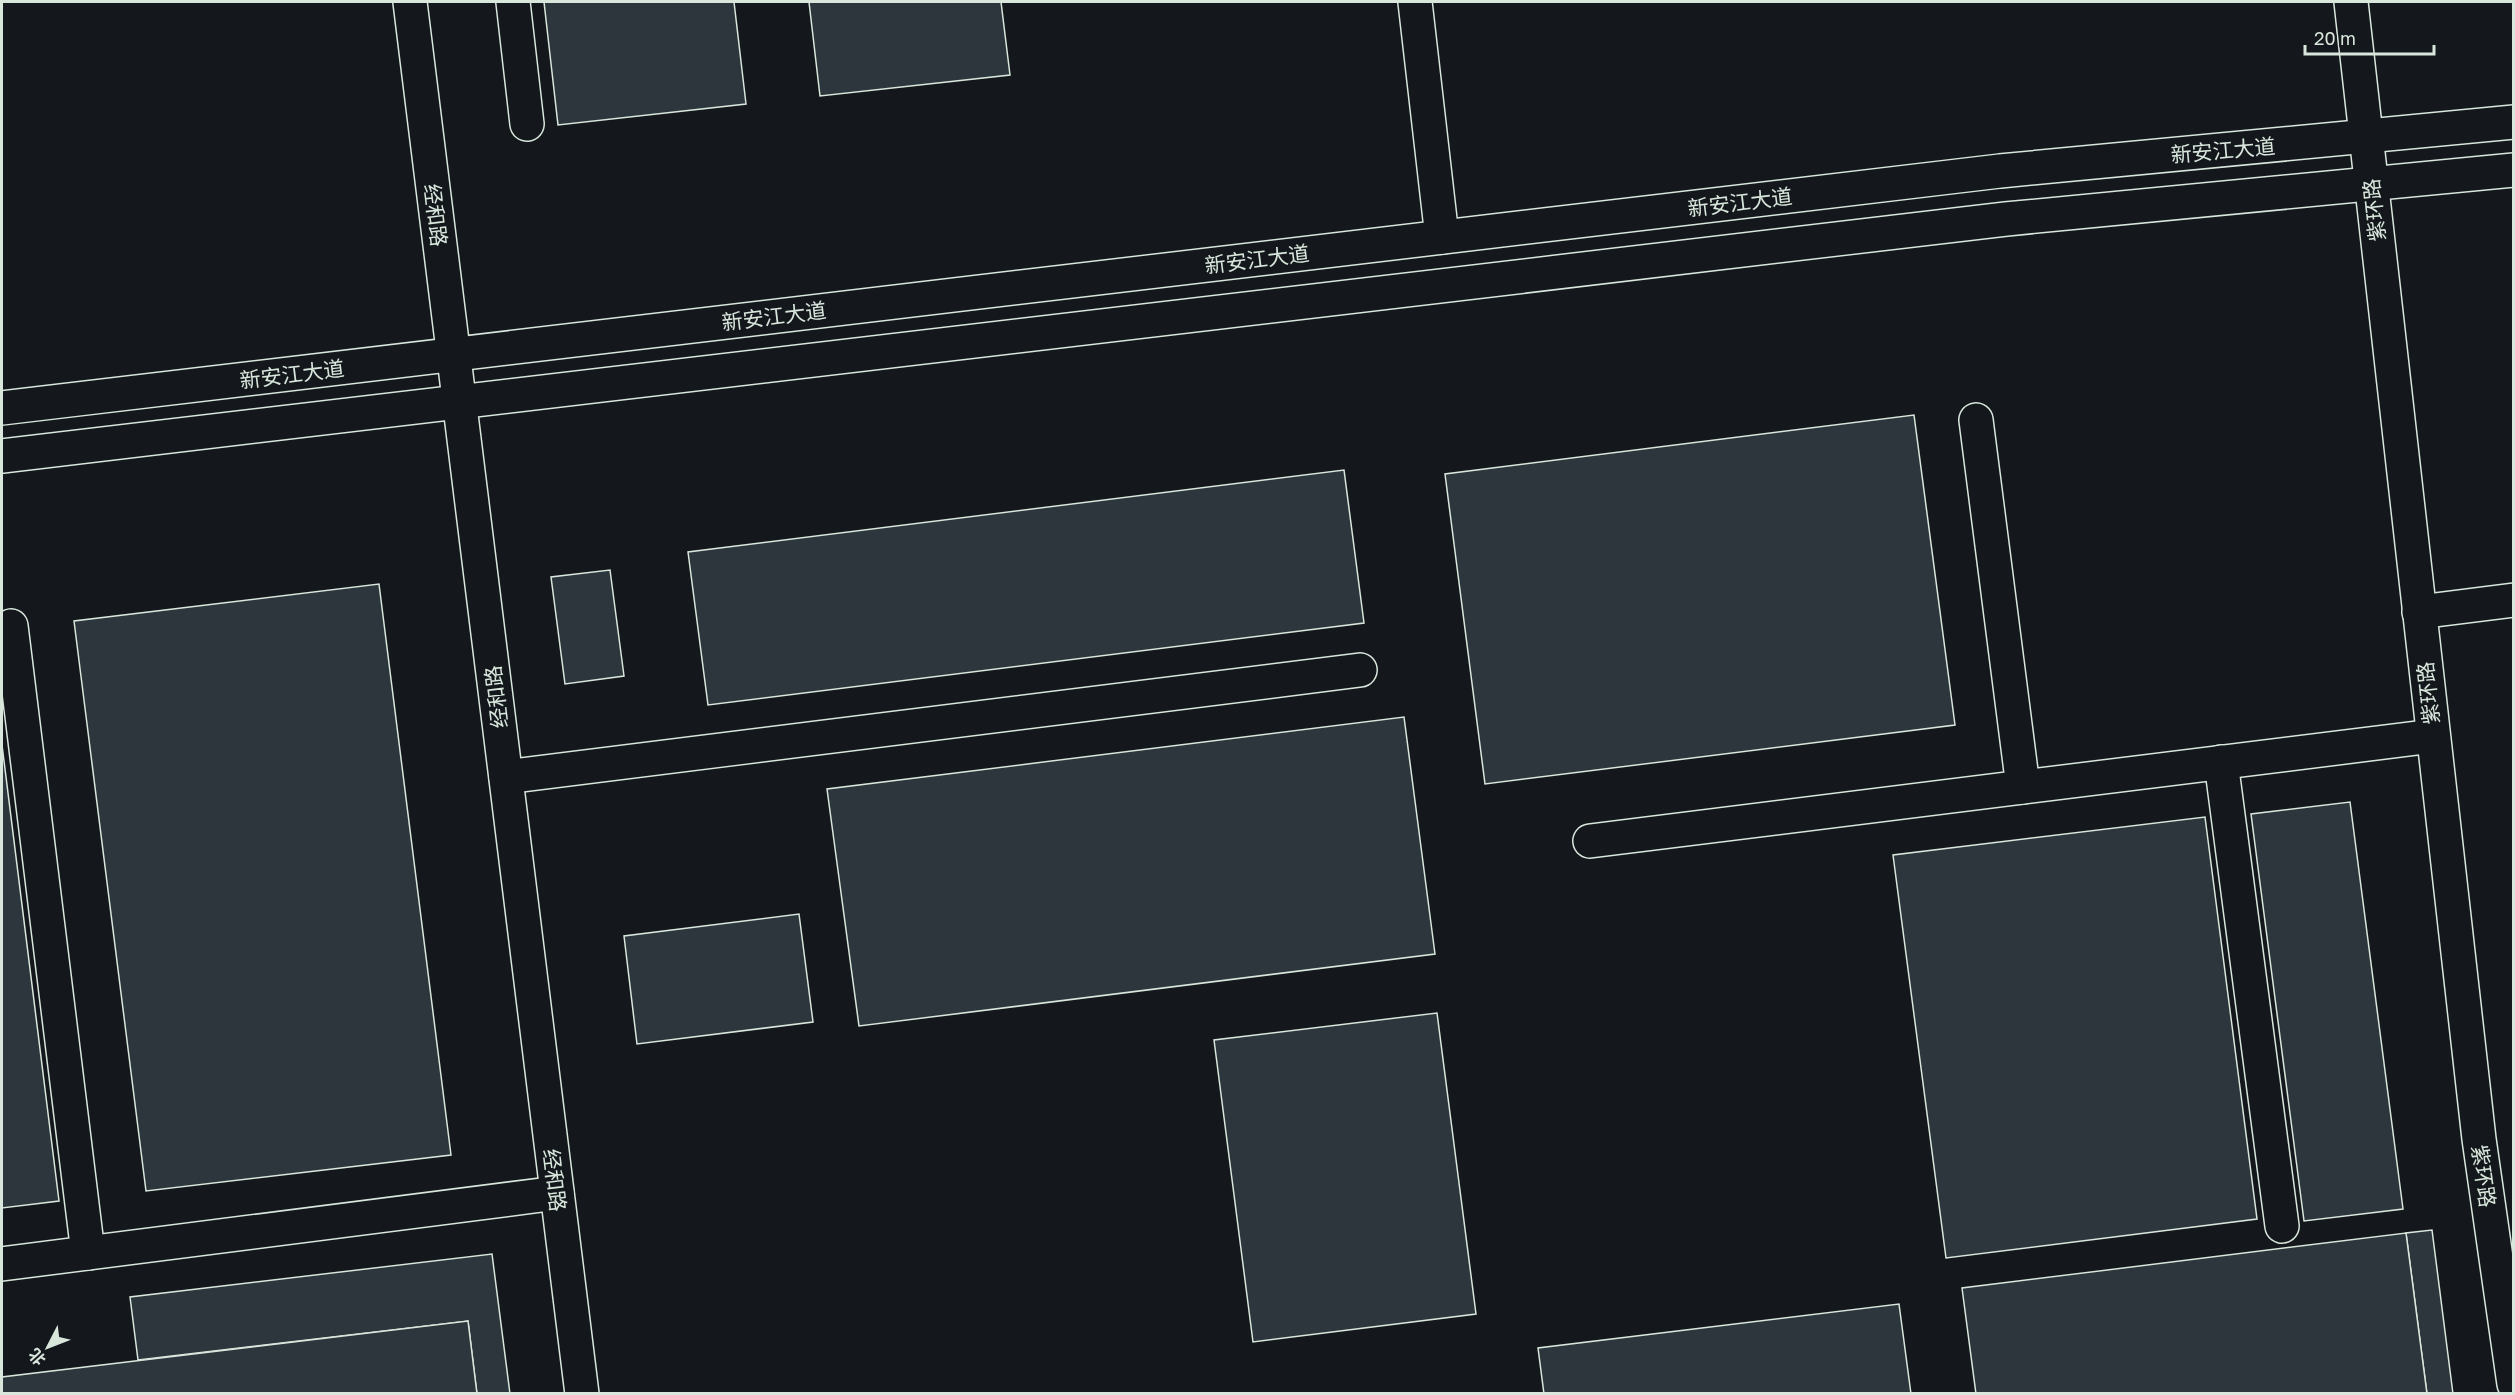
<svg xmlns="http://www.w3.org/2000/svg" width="2515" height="1395" font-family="'Golos Text','Noto Sans SC',sans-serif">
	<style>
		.building { fill: #2c363c; stroke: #d8e6dc; stroke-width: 1.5 }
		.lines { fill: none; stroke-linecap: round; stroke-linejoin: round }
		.minor-casing { stroke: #d8e6dc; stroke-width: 36 }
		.major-casing { stroke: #d8e6dc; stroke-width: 36 }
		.minor { stroke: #14181c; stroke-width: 33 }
		.major { stroke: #14181c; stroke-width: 33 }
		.labels { text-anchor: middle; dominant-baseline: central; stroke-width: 4.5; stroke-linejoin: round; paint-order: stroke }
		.street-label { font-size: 21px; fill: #d8e6dc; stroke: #14181c }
	</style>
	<rect width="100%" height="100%" fill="#14181c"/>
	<g class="building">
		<polygon points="544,2 734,2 746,104 558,125"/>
		<polygon points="809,2 1001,2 1010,75 820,96"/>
		<polygon points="1914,415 1955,725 1485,784 1445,474"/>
		<polygon points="1344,470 1364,623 708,705 688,552"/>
		<polygon points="610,570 624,676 565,684 551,577"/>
		<polygon points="379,584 451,1155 146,1191 74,621"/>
		<polygon points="1404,717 1435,954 859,1026 827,789"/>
		<polygon points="2,745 59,1201 2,1208"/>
		<polygon points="2350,802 2403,1209 2304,1221 2251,814"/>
		<polygon points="2205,817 2257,1219 1946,1258 1893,855"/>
		<polygon points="799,914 813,1022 637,1044 624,936"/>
		<polygon points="1437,1013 1476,1314 1253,1342 1214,1040"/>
		<polygon points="2432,1230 2453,1394 2427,1394 2406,1233"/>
		<polygon points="2406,1233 2427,1394 1976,1394 1962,1288"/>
		<polygon points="492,1254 510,1394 477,1394 468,1321 138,1360 130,1297"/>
		<polygon points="1899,1304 1911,1394 1544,1394 1538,1348"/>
		<polygon points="468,1321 477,1394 2,1394 2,1377"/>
	</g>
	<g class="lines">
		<g class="minor-casing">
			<g id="minor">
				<polyline points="410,2 582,1394"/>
				<polyline points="513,2 527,124"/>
				<polyline points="1415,2 1442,237"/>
				<polyline points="2351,2 2479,1139 2514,1384"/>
				<polyline points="1976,420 2023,787"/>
				<polyline points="2419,612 2514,600"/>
				<polyline points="11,626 88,1253"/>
				<polyline points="2221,762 2282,1226"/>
				<polyline points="506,777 1360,670"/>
				<polyline points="1590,841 2433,736"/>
				<polyline points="2,1264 557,1193"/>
			</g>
		</g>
		<g class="major-casing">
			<g id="major">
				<polyline points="2,408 2000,171 2514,122"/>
				<polyline points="2,456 2006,219 2514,170"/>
			</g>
		</g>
		<use href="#minor" class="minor"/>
		<use href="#major" class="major"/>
	</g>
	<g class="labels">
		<g class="street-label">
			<text transform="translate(2223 150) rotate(-5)">新安江大道</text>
			<text transform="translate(1740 202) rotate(-7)">新安江大道</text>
			<text transform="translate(2374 210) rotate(-96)">紫环路</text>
			<text transform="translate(436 215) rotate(83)">经和路</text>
			<text transform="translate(1257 259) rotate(-7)">新安江大道</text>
			<text transform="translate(774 316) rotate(-7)">新安江大道</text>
			<text transform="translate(292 374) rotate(-7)">新安江大道</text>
			<text transform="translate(2428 693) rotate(-96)">紫环路</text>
			<text transform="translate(496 697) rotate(-97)">经和路</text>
			<text transform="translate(2484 1176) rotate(82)">紫环路</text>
			<text transform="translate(555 1180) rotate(83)">经和路</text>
		</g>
	</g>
	<rect width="2515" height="1395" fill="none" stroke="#d8e6dc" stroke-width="6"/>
	<g transform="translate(48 1347) rotate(228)" stroke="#14181c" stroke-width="4.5" paint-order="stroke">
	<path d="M0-4.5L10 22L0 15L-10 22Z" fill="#d8e6dc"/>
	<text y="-9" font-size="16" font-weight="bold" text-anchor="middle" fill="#d8e6dc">北</text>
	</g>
	<path d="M2305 45v9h129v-9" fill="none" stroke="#d8e6dc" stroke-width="3"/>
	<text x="2314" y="45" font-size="18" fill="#d8e6dc" stroke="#14181c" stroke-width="4.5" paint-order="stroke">20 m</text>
</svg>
